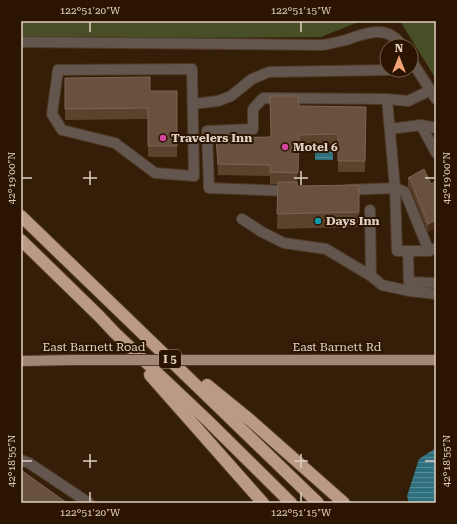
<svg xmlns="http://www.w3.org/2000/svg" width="457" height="524" font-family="'Roboto Serif',serif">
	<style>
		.park { fill: #484e26 }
		.water { fill: url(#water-rules) }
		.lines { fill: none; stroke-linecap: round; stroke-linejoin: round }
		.minor-casing { stroke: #503a26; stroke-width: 12 }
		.major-casing { stroke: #503a26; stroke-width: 12 }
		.highway-casing { stroke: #503a26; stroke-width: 14 }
		.minor { stroke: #63564e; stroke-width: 10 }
		.major { stroke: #a28776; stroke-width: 10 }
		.highway { stroke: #bb9a85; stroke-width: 12 }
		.major-bridge-casing { stroke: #503a26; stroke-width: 12; stroke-linecap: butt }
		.major-bridge { stroke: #a28776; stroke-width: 10 }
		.wall { fill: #5a422c }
		.shaded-wall { fill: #452d17 }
		.building { fill: #68513d; stroke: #7b6552 }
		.ticks { fill: none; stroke: #e0d0c3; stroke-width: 1.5 }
		.hotel-dot { fill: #d1479c; stroke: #2b1501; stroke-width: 1.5 }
		.culture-dot { fill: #0f9aa8; stroke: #2b1501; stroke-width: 1.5 }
		.labels { text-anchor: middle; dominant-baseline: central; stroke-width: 4; stroke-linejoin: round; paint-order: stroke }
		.shield { fill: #2b1501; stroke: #aa9889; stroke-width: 1 }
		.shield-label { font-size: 11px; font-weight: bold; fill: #e0d0c3 }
		.poi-label { font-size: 12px; font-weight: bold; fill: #e0d0c3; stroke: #2b1501; text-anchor: start }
		.street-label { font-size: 12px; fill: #e0d0c3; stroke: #2b1501 }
		.neatline { fill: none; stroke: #e0d0c3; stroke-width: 1.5 }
		.ticks-label { font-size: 10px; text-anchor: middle; fill: #e0d0c3 }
	</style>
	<defs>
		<pattern id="water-rules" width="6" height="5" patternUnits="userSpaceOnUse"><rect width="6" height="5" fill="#2f707e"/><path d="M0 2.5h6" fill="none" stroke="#578a94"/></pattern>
	</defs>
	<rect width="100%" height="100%" fill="#351e08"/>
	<g class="park">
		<polygon points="21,21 361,21 321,37 21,39"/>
		<polygon points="400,21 436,21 436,79"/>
	</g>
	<g class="water">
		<rect x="315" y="150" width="18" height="10"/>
		<polygon points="436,448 436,503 409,503 407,496 419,459"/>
	</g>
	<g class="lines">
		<g class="minor-casing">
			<g id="minor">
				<path d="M21,42l301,3c8,-1 16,-3 24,-5 20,-7 42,-16 56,6"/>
				<polyline points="411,60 436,99"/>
				<polygon points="192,69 194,176 155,173 115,143 62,130 52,114 58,70"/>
				<polyline points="193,104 218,101 231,96 252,79 269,72 388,70"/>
				<polyline points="421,125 436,153"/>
				<polyline points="390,129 421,125 436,128"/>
				<polyline points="347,190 395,188 387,99"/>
				<polyline points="291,191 209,188 207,131 253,129 253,109 263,98 387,99 408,101 431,90"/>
				<polyline points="370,210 371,276"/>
				<polyline points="242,219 262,232 284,243 326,249 371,276 382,285 409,291 436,294"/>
				<polyline points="408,251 409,291"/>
				<polyline points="429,251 405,192 395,188 397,251 429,251 436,248"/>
				<polyline points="409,282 436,283"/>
				<polyline points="21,460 29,463 89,503"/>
			</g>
		</g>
		<g class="major-casing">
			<g id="major">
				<polyline points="239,360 436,360"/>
				<polyline points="21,361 72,360"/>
			</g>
		</g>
		<g class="highway-casing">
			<g id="highway">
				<polyline points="21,216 318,503"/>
				<polyline points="21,240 99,316 115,333 207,420 291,503"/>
				<polyline points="150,375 263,503"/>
				<polyline points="207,385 250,420 344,503"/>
			</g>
		</g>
		<use href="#minor" class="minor"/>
		<use href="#major" class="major"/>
		<use href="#highway" class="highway"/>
		<g class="major-bridge-casing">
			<polyline id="major-bridge" points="72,360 239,360"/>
		</g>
		<use href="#major-bridge" class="major-bridge"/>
	</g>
	<g class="wall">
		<polygon points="65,78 150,91 177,91 177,157 148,157 148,119 65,120"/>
		<polygon points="299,106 366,107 365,172 338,172 338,145 299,146 297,186 359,185 359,227 277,229 278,184 270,184 270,176 218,175 216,138 271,137"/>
		<polygon points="408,178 431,184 428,232 411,190 408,186"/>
	</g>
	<polygon class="shaded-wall" points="436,220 436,228 428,232 428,224"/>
	<g class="building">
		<polygon points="150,77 150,91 177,91 177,146 148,146 148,108 65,109 65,78"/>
		<polygon points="270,96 298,96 299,106 366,107 365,161 338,161 338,134 299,135 298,173 270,172 270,165 218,164 216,138 271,137"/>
		<polygon points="424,169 431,184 436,181 436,220 428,224 411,181 408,178"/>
		<polygon points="278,182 297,182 297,186 359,185 359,212 277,214"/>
		<polygon points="21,470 67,503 21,503"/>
	</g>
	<path class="ticks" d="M90,22v10M301,22v10M90,171v14M301,171v14M22,178h10M83,178h14M294,178h14M425,178h10M90,454v14M301,454v14M22,461h10M83,461h14M294,461h14M425,461h10M90,492v10M301,492v10"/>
	<g class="hotel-dot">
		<circle cx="163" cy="138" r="4"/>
		<circle cx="285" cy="147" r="4"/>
	</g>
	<circle class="culture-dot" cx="318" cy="221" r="4"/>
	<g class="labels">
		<rect class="shield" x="159" y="350" width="22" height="18" rx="3"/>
		<g class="shield-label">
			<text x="170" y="359">I 5</text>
		</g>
		<g class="poi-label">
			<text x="171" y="138">Travelers Inn</text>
			<text x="293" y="147">Motel 6</text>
			<text x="326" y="221">Days Inn</text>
		</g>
		<g class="street-label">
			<text x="94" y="347">East Barnett Road</text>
			<text x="337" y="347">East Barnett Rd</text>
		</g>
	</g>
	<rect width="457" height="524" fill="none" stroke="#2b1501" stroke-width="44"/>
	<g transform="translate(399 58)"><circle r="19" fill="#2b1501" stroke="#73604f"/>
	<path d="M0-3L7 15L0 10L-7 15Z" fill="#efa377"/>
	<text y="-6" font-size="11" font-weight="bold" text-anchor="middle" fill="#e0d0c3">N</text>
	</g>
	<rect x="22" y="22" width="413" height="480" class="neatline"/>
	<g class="ticks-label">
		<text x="90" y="14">122°51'20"W</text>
		<text x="301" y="14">122°51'15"W</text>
		<text transform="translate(11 178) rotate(-90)" y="4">42°19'00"N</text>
		<text transform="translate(446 178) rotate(-90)" y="4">42°19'00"N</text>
		<text transform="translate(11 461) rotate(-90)" y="4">42°18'55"N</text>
		<text transform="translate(446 461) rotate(-90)" y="4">42°18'55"N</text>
		<text x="90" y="516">122°51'20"W</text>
		<text x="301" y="516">122°51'15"W</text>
	</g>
</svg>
